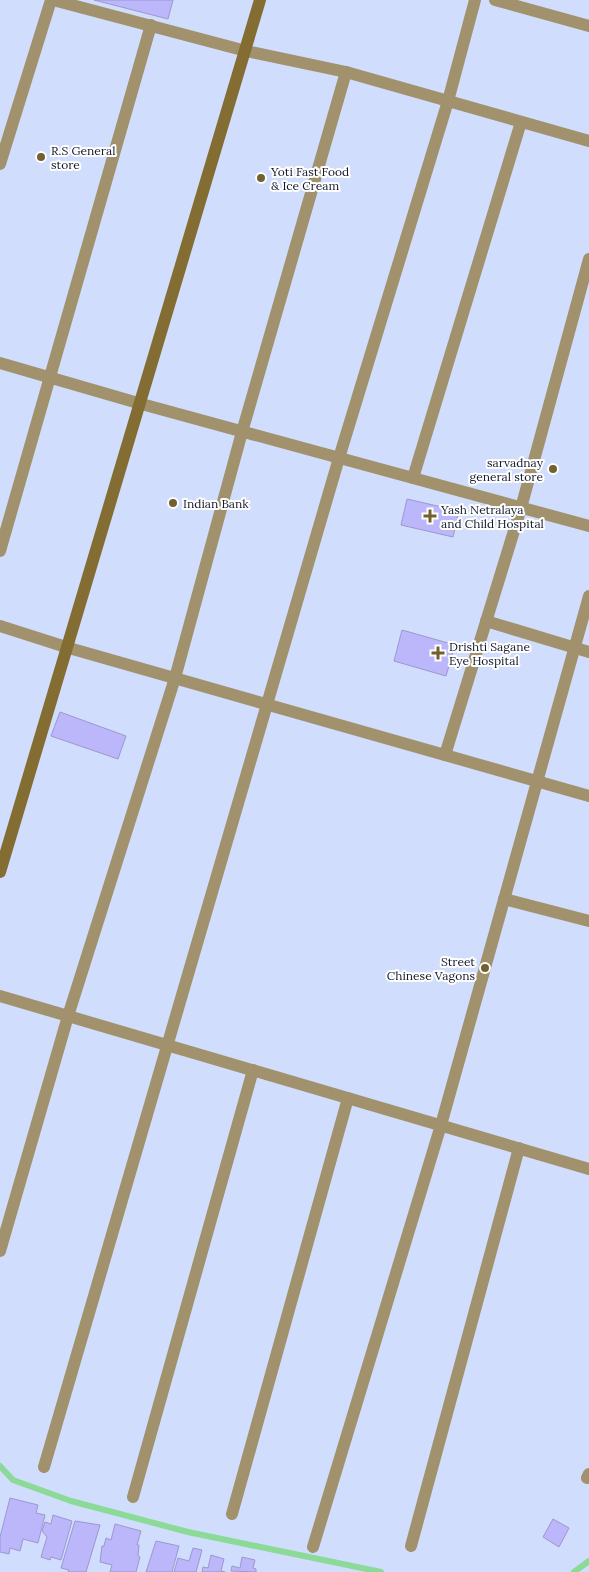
<svg xmlns="http://www.w3.org/2000/svg" width="589" height="1572" font-family="Lora,serif">
	<style>
		.lines { fill: none; stroke-linecap: round; stroke-linejoin: round }
		.stream { stroke: #8bda97; stroke-width: 6 }
		.building { fill: #bcb6fb; stroke: #9c98cd }
		.street { stroke: #a1926d; stroke-width: 12 }
		.secondary { stroke: #846d32; stroke-width: 12 }
		.poi-dot { fill: #73602f; stroke: #fefefe; stroke-width: 2 }
		.labels { text-anchor: middle; dominant-baseline: central; stroke-width: 4; stroke-linejoin: round; paint-order: stroke }
		.poi-label { font-size: 12px; fill: #13192c; stroke: #fefefe; text-anchor: start }
	</style>
	<rect width="100%" height="100%" fill="#d0ddfd"/>
	<g class="lines">
		<g class="stream">
			<polyline points="0,1466 13,1480 71,1501 188,1532 381,1572"/>
			<polyline points="574,1572 589,1561"/>
		</g>
	</g>
	<g class="building">
		<polygon points="94,0 173,0 168,19"/>
		<polygon points="407,499 459,511 453,537 401,525"/>
		<polygon points="402,630 455,645 446,676 394,661"/>
		<polygon points="60,712 126,736 118,759 51,736"/>
		<polygon points="10,1498 38,1505 36,1513 45,1515 38,1543 23,1539 20,1551 10,1548 9,1554 0,1552 0,1537"/>
		<polygon points="53,1515 72,1521 61,1560 51,1557 50,1560 41,1557 47,1537 42,1531 45,1522 51,1524"/>
		<polygon points="553,1519 569,1528 559,1547 543,1537"/>
		<polygon points="75,1521 100,1525 86,1572 68,1572 69,1570 61,1568"/>
		<polygon points="115,1524 141,1531 137,1545 139,1545 138,1556 140,1557 136,1572 110,1572 112,1565 100,1562 102,1546 104,1546 106,1538 111,1540"/>
		<polygon points="156,1541 179,1546 172,1572 146,1572"/>
		<polygon points="193,1548 202,1550 196,1572 174,1572 178,1558 189,1561"/>
		<polygon points="211,1555 224,1559 221,1571 225,1572 202,1572 203,1567 208,1568"/>
		<polygon points="242,1557 255,1560 253,1568 256,1569 256,1572 231,1571 232,1566 240,1568"/>
	</g>
	<g class="lines">
		<g class="street">
			<polyline points="53,0 246,51 346,72 589,141"/>
			<polyline points="495,0 589,26"/>
			<polyline points="0,164 51,0"/>
			<polyline points="0,363 138,403 589,526"/>
			<polyline points="413,478 521,122"/>
			<polyline points="0,551 151,25"/>
			<polyline points="486,621 589,652"/>
			<polyline points="0,626 69,648 589,796"/>
			<polyline points="445,755 521,508 589,259"/>
			<polyline points="504,899 589,921"/>
			<polyline points="0,996 589,1169"/>
			<polyline points="0,1251 68,1016 175,678 242,432 346,72"/>
			<polyline points="44,1467 339,458 448,101 475,0"/>
			<polyline points="587,1478 589,1474"/>
			<polyline points="133,1497 253,1070"/>
			<polyline points="232,1514 348,1098"/>
			<polyline points="411,1546 519,1148"/>
			<polyline points="313,1547 441,1125 589,596"/>
		</g>
		<polyline class="secondary" points="0,872 260,0"/>
	</g>
	<g class="poi-dot">
		<circle cx="41" cy="157" r="5"/>
		<circle cx="261" cy="178" r="5"/>
		<circle cx="553" cy="469" r="5"/>
		<circle cx="173" cy="503" r="5"/>
		<path d="M427.5 508.5h5v5h5v5h-5v5h-5v-5h-5v-5h5z"/>
		<path d="M435.5 645.5h5v5h5v5h-5v5h-5v-5h-5v-5h5z"/>
		<circle cx="485" cy="968" r="5"/>
	</g>
	<g class="labels">
		<g class="poi-label">
			<text x="51" y="150">R.S General<tspan x="51" dy="14">store</tspan></text>
			<text x="271" y="171">Yoti Fast Food<tspan x="271" dy="14">&amp; Ice Cream</tspan></text>
			<text x="543" y="462" text-anchor="end">sarvadnay<tspan x="543" dy="14">general store</tspan></text>
			<text x="183" y="503">Indian Bank</text>
			<text x="441" y="509">Yash Netralaya<tspan x="441" dy="14">and Child Hospital</tspan></text>
			<text x="449" y="646">Drishti Sagane<tspan x="449" dy="14">Eye Hospital</tspan></text>
			<text x="475" y="961" text-anchor="end">Street<tspan x="475" dy="14">Chinese Vagons</tspan></text>
		</g>
	</g>
</svg>
